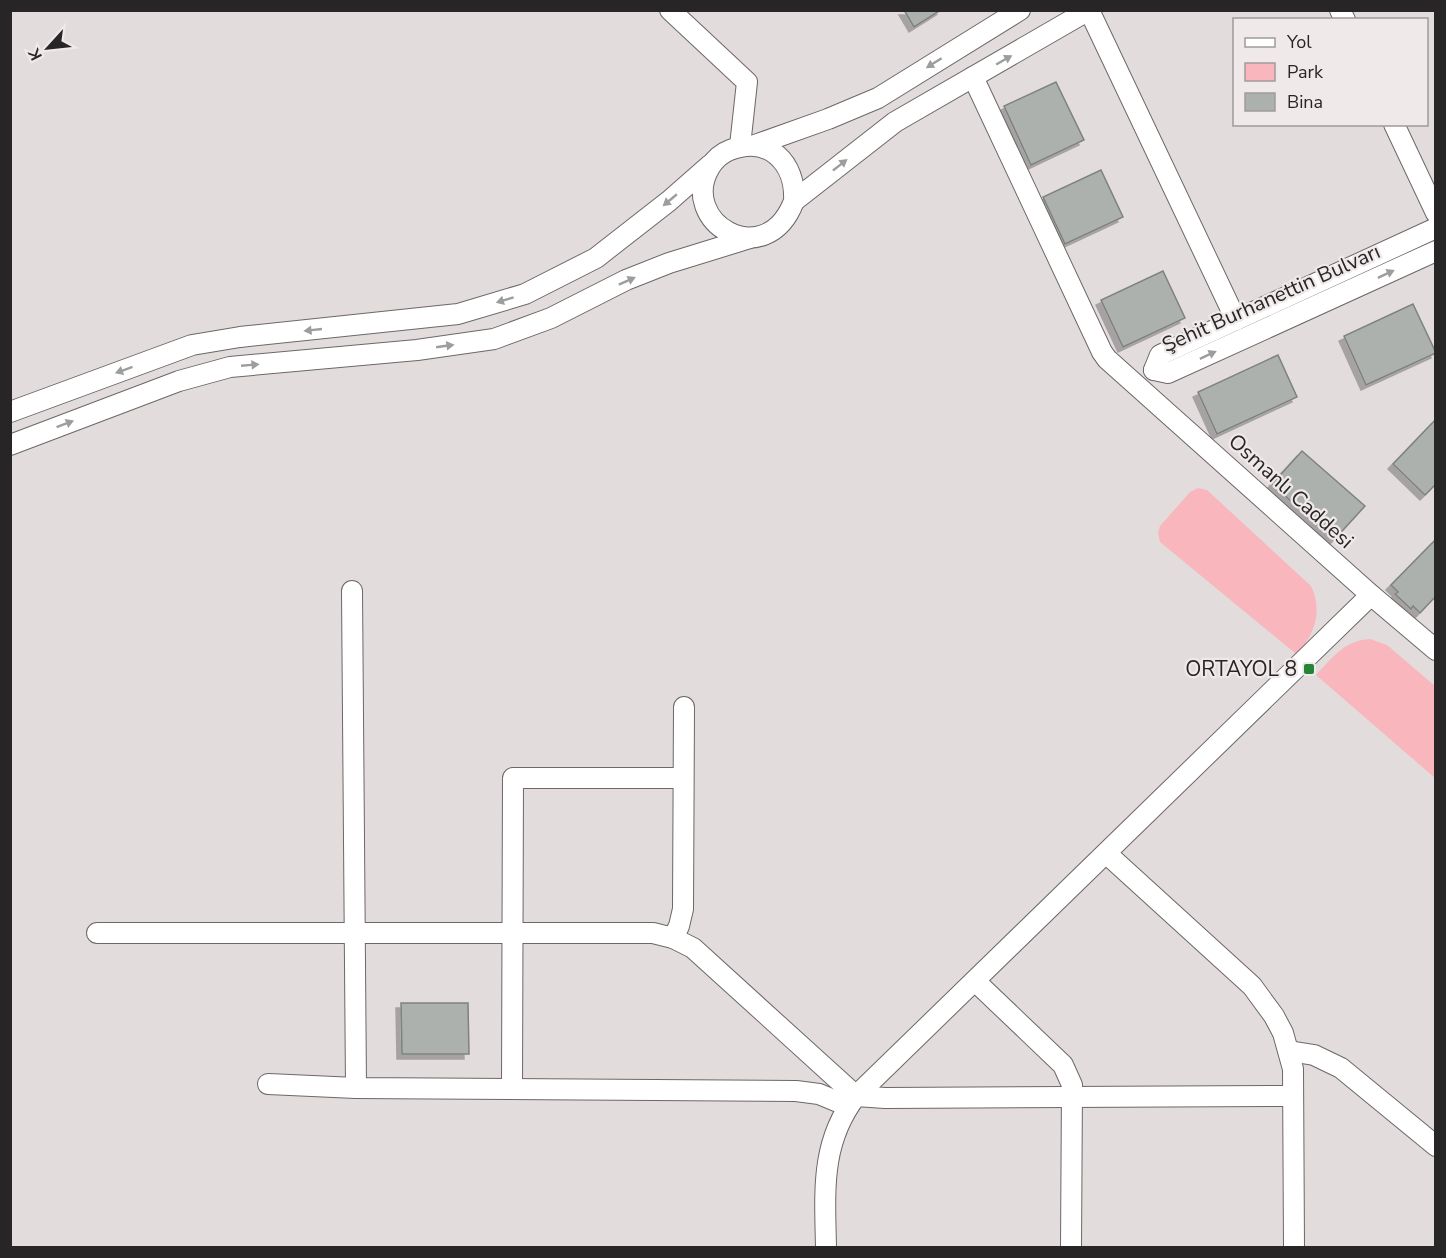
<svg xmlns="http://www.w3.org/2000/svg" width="1446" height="1258" font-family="'Nunito Sans',sans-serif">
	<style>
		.green { fill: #f9b6bc }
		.building { fill: #adb1ad; stroke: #7e827e; stroke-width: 1.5; filter: url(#shadow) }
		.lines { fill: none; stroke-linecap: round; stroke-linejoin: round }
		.minor-casing { stroke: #6d6767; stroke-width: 22 }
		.minor { stroke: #fff; stroke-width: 20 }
		.oneway { fill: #9e9d9d }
		.poi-dot { fill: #278537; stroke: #f0e9ea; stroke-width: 2 }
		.labels { text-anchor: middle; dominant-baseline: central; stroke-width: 4.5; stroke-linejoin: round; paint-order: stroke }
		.street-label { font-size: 21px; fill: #272525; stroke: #f0e9ea }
		.poi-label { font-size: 21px; fill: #272525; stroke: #f0e9ea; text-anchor: end }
	</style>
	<defs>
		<filter id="shadow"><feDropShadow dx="-5" dy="5" stdDeviation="0" flood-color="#0004"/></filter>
	</defs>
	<rect width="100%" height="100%" fill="#e3dcdd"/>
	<g class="green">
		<path d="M1198,488l9,2 104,96c12,24 4,50 -15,68l-136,-112 -2,-9 2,-7 30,-34z"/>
		<path d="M1370,639l17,6 48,41v92l-119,-103c16,-17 29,-35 54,-36z"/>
	</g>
	<g class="building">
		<polygon points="904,10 941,10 914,27"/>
		<polygon points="1056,82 1084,140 1031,165 1004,106"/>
		<polygon points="1101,170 1123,217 1065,244 1043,197"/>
		<polygon points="1163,271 1185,318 1123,347 1101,300"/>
		<polygon points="1413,304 1436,353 1366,385 1344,336"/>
		<polygon points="1278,355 1297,397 1217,434 1198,392"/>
		<polygon points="1436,419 1436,484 1425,495 1393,464"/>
		<polygon points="1302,451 1365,506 1334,540 1272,484"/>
		<polygon points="1436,539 1436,596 1420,613 1413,606 1411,609 1395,594 1398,592 1391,585"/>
		<polygon points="401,1003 468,1003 469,1054 402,1054"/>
	</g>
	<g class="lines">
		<g class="minor-casing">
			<g id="minor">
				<polyline points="670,10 747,82 740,146"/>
				<polyline points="1340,10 1345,20"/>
				<polyline points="973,77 1102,352 1107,359 1371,595 1436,650"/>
				<polyline points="1394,124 1436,213"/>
				<polyline points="755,145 828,119 878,98 1020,10"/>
				<path d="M794,201c2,-38 -25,-66 -64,-51 -8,3 -15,9 -20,17 -33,55 56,108 84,34l101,-79 194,-112 147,310"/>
				<polyline points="1154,370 1160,355 1436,228"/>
				<polyline points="1154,370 1168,373 1436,251"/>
				<polyline points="10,412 192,345 240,337 458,314 525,294 596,258 669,201 710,165"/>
				<polyline points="10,445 179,381 230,367 417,350 494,339 551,318 626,280 669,263 750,238"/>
				<polyline points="352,591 356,1088"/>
				<polyline points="1107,854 1252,986 1274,1016 1283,1033 1293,1069 1294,1248"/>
				<polyline points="97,933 653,933 673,938 693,948 856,1096 885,1098 1293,1096"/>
				<polyline points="673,938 679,926 683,909 684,707"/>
				<polyline points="975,981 1063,1065 1072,1085 1071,1248"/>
				<polyline points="1289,1051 1314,1055 1341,1068 1436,1146"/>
				<polyline points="268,1084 356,1088 796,1091 819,1094 848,1106"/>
				<polyline points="512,1088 513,778 683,778"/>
				<path d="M826,1248c-1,-56 -6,-105 30,-152l515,-501"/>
			</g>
		</g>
		<use href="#minor" class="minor"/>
	</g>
	<defs><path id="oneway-solid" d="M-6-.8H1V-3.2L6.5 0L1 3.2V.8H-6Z" transform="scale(1.5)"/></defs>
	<g class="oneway">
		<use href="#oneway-solid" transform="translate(1004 60) rotate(-30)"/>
		<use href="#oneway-solid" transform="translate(934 63) rotate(148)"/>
		<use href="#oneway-solid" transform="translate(840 165) rotate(-38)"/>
		<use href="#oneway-solid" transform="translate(670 200) rotate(140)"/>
		<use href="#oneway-solid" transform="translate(1386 274) rotate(-25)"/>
		<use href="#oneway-solid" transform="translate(627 281) rotate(-24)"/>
		<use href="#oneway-solid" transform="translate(505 300) rotate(163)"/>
		<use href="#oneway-solid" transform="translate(313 330) rotate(174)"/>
		<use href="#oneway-solid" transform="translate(445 346) rotate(-8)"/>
		<use href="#oneway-solid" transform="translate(1208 355) rotate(-25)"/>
		<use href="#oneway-solid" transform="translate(250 365) rotate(-5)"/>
		<use href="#oneway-solid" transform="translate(124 370) rotate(160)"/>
		<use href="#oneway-solid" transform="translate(65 424) rotate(-21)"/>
	</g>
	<rect class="poi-dot" x="1303" y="663" width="12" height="12" rx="3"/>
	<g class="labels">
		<g class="street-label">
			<text transform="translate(1271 298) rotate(-24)">Şehit Burhanettin Bulvarı</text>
			<text transform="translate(1291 491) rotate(42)">Osmanlı Caddesi</text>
		</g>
		<g class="poi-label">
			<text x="1297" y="669">ORTAYOL 8</text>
		</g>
	</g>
	<rect width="1446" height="1258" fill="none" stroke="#272525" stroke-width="24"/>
	<rect x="1233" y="18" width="195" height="108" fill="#f0e9ea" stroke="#a09b9b" stroke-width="1.5"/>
	<rect x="1245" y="38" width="30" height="9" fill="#ffffff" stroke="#a09b9b" stroke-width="1.5"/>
	<text x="1287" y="48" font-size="18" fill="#272525">Yol</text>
	<rect x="1245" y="63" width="30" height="18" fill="#f9b6bc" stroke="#a09b9b" stroke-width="1.5"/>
	<text x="1287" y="78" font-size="18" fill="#272525">Park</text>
	<rect x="1245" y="93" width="30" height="18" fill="#adb1ad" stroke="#a09b9b" stroke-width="1.5"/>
	<text x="1287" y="108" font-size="18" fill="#272525">Bina</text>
	<g transform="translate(48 48) rotate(243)" stroke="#f0e9ea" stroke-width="4.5" paint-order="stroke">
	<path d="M0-4.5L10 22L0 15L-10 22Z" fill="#272525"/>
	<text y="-9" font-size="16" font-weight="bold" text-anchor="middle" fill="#272525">K</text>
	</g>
</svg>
